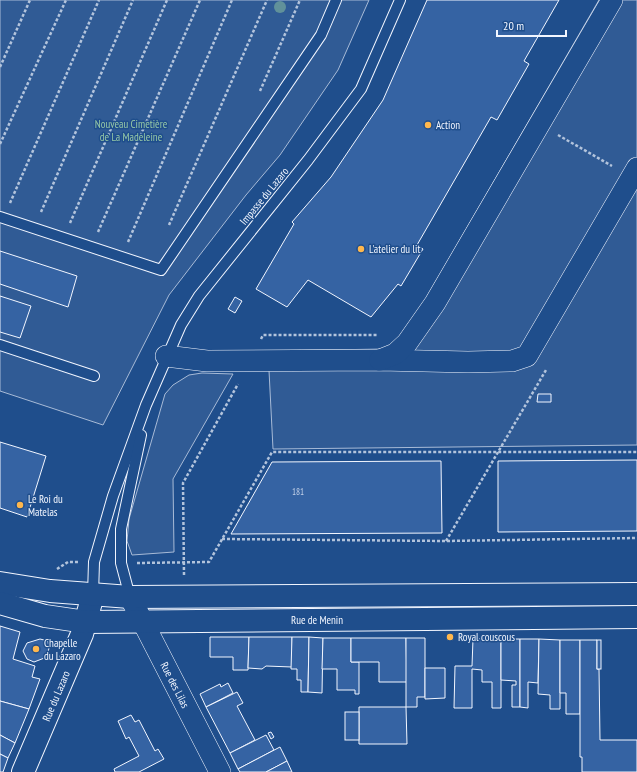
<svg xmlns="http://www.w3.org/2000/svg" width="637" height="772" font-family="'PT Sans Narrow',sans-serif">
	<style>
		.built { fill: #305b95; stroke: #a8bbd7 }
		.building { fill: #3563a3; stroke: #f2f6ff }
		.lines { fill: none; stroke-linecap: round; stroke-linejoin: round }
		.service-casing { stroke: #f2f6ff; stroke-width: 12 }
		.minor-casing { stroke: #f2f6ff; stroke-width: 22 }
		.tertiary-casing { stroke: #f2f6ff; stroke-width: 24 }
		.primary-casing { stroke: #f2f6ff; stroke-width: 24 }
		.path { stroke: #b3c4dc; stroke-width: 2.5; stroke-dasharray: 3 2; stroke-linecap: butt }
		.service { stroke: #1f4e8c; stroke-width: 10 }
		.minor { stroke: #1f4e8c; stroke-width: 21 }
		.tertiary { stroke: #1f4e8c; stroke-width: 22 }
		.primary { stroke: #1f4e8c; stroke-width: 22 }
		.tree { fill: #61919a }
		.poi-dot { fill: #ffb74d; stroke: #1f4e8c; stroke-width: 1.5 }
		.labels { text-anchor: middle; dominant-baseline: central; stroke-width: 3; stroke-linejoin: round; paint-order: stroke }
		.number-label { font-size: 9px; fill: #c3d1e8 }
		.park-label { font-size: 11px; fill: #97c8a6; stroke: #1f4e8c }
		.poi-label { font-size: 11px; fill: #f2f6ff; stroke: #1f4e8c; text-anchor: start }
		.street-label { font-size: 11px; fill: #f2f6ff; stroke: #1f4e8c }
	</style>
	<rect width="100%" height="100%" fill="#1f4e8c"/>
	<g class="built">
		<polygon points="0,0 369,0 338,70 280,155 246,195 169,295 103,425 0,391"/>
		<polygon points="599,0 637,0 637,445 273,449 268,351 384,349 403,338"/>
		<polygon points="202,373 233,374 173,479 174,552 132,555 127,541 129,519 165,394 173,385 189,375"/>
	</g>
	<g class="building">
		<polygon points="427,0 559,0 524,61 529,64 497,120 491,117 417,245 423,249 401,286 398,284 371,317 308,280 287,307 256,289 294,224 292,222 331,177 383,100"/>
		<polygon points="0,251 77,276 68,307 0,284"/>
		<polygon points="0,296 31,306 20,338 0,332"/>
		<polygon points="235,297 242,301 235,313 228,309"/>
		<polygon points="538,394 551,394 551,402 537,402"/>
		<polygon points="0,442 46,456 27,517 0,508"/>
		<polygon points="637,460 637,531 498,532 498,461"/>
		<polygon points="441,461 442,533 231,534 272,462"/>
		<polygon points="0,626 20,632 13,659 35,666 32,677 40,679 29,709 0,701"/>
		<polygon points="210,637 249,637 248,670 233,670 233,657 210,657"/>
		<polygon points="249,637 292,637 292,667 266,666 262,669 248,668"/>
		<polygon points="292,637 309,637 308,692 301,692 301,680 297,680 297,669 291,669"/>
		<polygon points="309,637 323,638 322,693 308,692"/>
		<polygon points="323,638 351,638 351,662 359,662 359,694 355,694 355,690 337,690 337,669 322,669"/>
		<polygon points="351,638 406,638 407,682 379,682 379,662 351,662"/>
		<polygon points="406,638 425,638 425,697 417,697 417,707 406,707"/>
		<polygon points="40,639 48,641 49,648 47,657 34,662 27,659 23,651 27,643"/>
		<polygon points="473,639 501,639 501,708 492,708 492,682 482,682 482,670 472,669 472,708 454,708 455,666 472,666"/>
		<polygon points="501,639 520,639 520,707 512,707 512,685 516,685 516,681 501,680"/>
		<polygon points="520,639 539,639 538,683 528,682 528,708 520,707"/>
		<polygon points="539,639 560,640 560,709 550,709 550,695 538,694"/>
		<polygon points="560,640 580,640 580,714 566,714 566,693 560,693"/>
		<polygon points="580,640 597,640 597,669 599,669 600,740 637,740 637,772 582,772 582,757 580,757"/>
		<rect x="597" y="640" width="4" height="29"/>
		<polygon points="425,668 445,668 445,698 425,699"/>
		<polygon points="228,683 233,693 206,707 200,694 220,684 221,687"/>
		<polygon points="237,692 243,703 237,706 255,740 230,753 206,707"/>
		<polygon points="0,701 29,709 15,743 0,735"/>
		<polygon points="359,707 406,707 407,744 359,744"/>
		<rect x="345" y="712" width="14" height="28"/>
		<polygon points="131,715 135,722 139,720 155,751 158,749 164,759 139,772 115,772 114,769 139,756 129,737 126,739 118,721"/>
		<polygon points="271,732 274,737 271,739 268,733"/>
		<polygon points="0,735 15,743 8,758 0,754"/>
		<polygon points="266,735 274,750 238,769 230,753"/>
		<polygon points="280,747 287,761 266,772 240,772 238,769"/>
		<polygon points="0,754 8,758 3,772 0,772"/>
		<polygon points="287,761 292,772 266,772"/>
	</g>
	<g class="lines">
		<g class="service-casing">
			<g id="service">
				<polyline points="0,217 161,270 321,35 336,0"/>
				<polyline points="0,345 94,376"/>
				<polyline points="93,595 94,562 113,496 146,405 181,325 199,296 308,160 361,89 400,0"/>
				<polyline points="130,597 121,563 121,529 141,435"/>
			</g>
		</g>
		<g class="minor-casing">
			<g id="minor">
				<polyline points="166,356 207,361 380,360 468,362 512,361 527,356 637,168"/>
				<polyline points="380,360 395,354 407,343 435,303 612,0"/>
				<polyline points="130,597 220,772"/>
			</g>
		</g>
		<g class="tertiary-casing">
			<polyline id="tertiary" points="23,772 82,634 93,595"/>
		</g>
		<g class="primary-casing">
			<g id="primary">
				<polyline points="0,583 50,591 130,597 637,594"/>
				<polyline points="0,603 45,616 86,622 637,617"/>
			</g>
		</g>
		<g class="path">
			<polyline points="0,67 30,0"/>
			<polyline points="260,91 300,0"/>
			<polyline points="558,135 612,166"/>
			<polyline points="0,144 66,0"/>
			<polyline points="10,203 99,0"/>
			<polyline points="41,212 133,0"/>
			<polyline points="70,223 167,0"/>
			<polyline points="169,225 267,0"/>
			<polyline points="98,232 200,0"/>
			<polyline points="128,242 232,0"/>
			<polyline points="261,339 263,335 378,335"/>
			<polyline points="222,539 446,541 637,538"/>
			<polyline points="446,541 546,370"/>
			<polyline points="137,563 209,562 272,452 637,452"/>
			<polyline points="57,569 68,562 78,562"/>
			<polyline points="184,575 183,483 238,384"/>
		</g>
		<use href="#service" class="service"/>
		<use href="#minor" class="minor"/>
		<use href="#tertiary" class="tertiary"/>
		<use href="#primary" class="primary"/>
	</g>
	<circle class="tree" cx="280" cy="7" r="6"/>
	<g class="poi-dot">
		<circle cx="428" cy="125" r="4"/>
		<circle cx="361" cy="249" r="4"/>
		<circle cx="20" cy="505" r="4"/>
		<circle cx="450" cy="637" r="4"/>
		<circle cx="36" cy="649" r="4"/>
	</g>
	<g class="labels">
		<g class="number-label">
			<text x="298" y="491">181</text>
		</g>
		<g class="park-label">
			<text x="131" y="124">Nouveau Cimetière<tspan x="131" dy="13">de La Madeleine</tspan></text>
		</g>
		<g class="poi-label">
			<text x="436" y="125">Action</text>
			<text x="369" y="249">L'atelier du lit</text>
			<text x="28" y="499">Le Roi du<tspan x="28" dy="13">Matelas</tspan></text>
			<text x="458" y="637">Royal couscous</text>
			<text x="44" y="643">Chapelle<tspan x="44" dy="13">du Lazaro</tspan></text>
		</g>
		<g class="street-label">
			<text transform="translate(264 196) rotate(-51)">Impasse du Lazaro</text>
			<text x="317" y="620">Rue de Menin</text>
			<text transform="translate(175 685) rotate(63)">Rue des Lilas</text>
			<text transform="translate(56 696) rotate(-67)">Rue du Lazaro</text>
		</g>
	</g>
	<path d="M497 30v6h69v-6" fill="none" stroke="#f2f6ff" stroke-width="2"/>
	<text x="503" y="30" font-size="12" fill="#f2f6ff" stroke="#1f4e8c" stroke-width="3" paint-order="stroke">20 m</text>
</svg>
